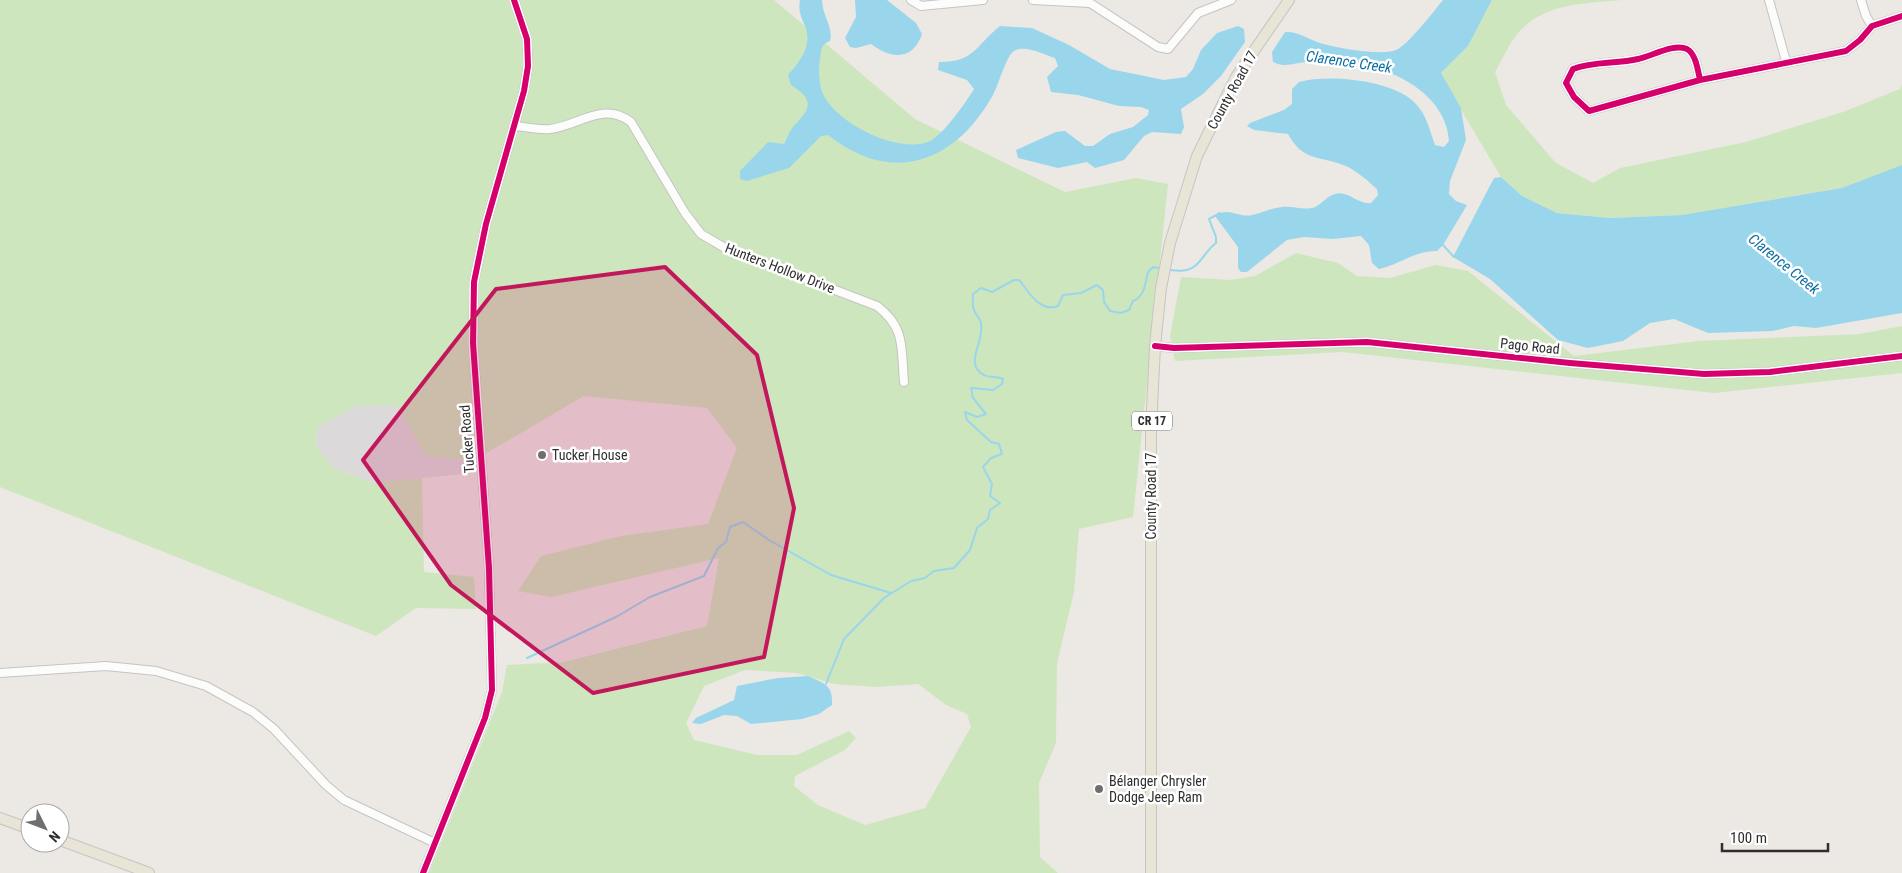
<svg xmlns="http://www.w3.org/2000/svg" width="1902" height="873" font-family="'Roboto Condensed',sans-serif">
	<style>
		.industrial { fill: #dcd9db }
		.green { fill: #cee6be; fill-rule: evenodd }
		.water { fill: #99d6ec }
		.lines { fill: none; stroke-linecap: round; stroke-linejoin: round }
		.stream { stroke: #99d6ec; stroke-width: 2 }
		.minor-casing { stroke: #c5c4c5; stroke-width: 10 }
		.major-casing { stroke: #c6c5c4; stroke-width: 12 }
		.minor { stroke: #fcfcfb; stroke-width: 8 }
		.major { stroke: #e8e4d6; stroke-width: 10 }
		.cycleway-casing { stroke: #fff; stroke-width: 9 }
		.cycleway { stroke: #d6006c; stroke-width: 6 }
		.marked { fill: #c2185b; fill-opacity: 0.2; stroke: #c2185b; stroke-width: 4; stroke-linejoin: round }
		.poi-dot { fill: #706f6e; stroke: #fff; stroke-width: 2 }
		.labels { text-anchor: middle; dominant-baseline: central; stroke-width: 5; stroke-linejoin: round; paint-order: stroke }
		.shield { fill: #fff; stroke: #6d6d6d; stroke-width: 1 }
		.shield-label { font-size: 12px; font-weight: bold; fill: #2e2e2e }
		.street-label { font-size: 14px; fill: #2e2e2e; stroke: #fff }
		.poi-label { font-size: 14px; fill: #2e2e2e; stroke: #fff; text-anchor: start }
		.water-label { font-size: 15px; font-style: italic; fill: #0d6fa3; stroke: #fff }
	</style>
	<rect width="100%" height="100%" fill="#ece8e4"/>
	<polygon class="industrial" points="356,405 397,405 425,455 473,461 473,473 374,483 334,469 315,445 318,427"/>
	<g class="green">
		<path d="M0,0h774l141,119 150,73 71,-14 32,6 -35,333 -54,12 -5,63 -17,71 -1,80 -17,40 1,74 18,16h-629l73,-181 5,-27 57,-3 143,-36 12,-68 -168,39 -33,-6 23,-35 80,-20 87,-12 29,-76 -30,-40 -123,-12 -111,65 -48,-6 -28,-50 -41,1 -38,21 -3,18 19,24 40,14 48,-5 2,94 50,5 2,32 -60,-1 -40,28 -376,-149zM745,670l52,3 37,11 42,3 42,-3 28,21 21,9 4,13 -46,81 -60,17 -47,-20 -24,-19 1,-10 50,-26 11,-12 -7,-7 -52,24h-40l-63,-15 -8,-17 18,-37z"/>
		<path d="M1492,0h130c-35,3 -78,3 -103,32 -10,11 -16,27 -24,40l11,33 50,58 37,20 27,-15 126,-26 97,-30 57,-23 2,-5v84l-60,20 -160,27 -72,3 -53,-5 -35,-17 -21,-19 -60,-101v-3l27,-27z"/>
		<polygon points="1296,253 1338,263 1357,276 1390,278 1436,265 1468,271 1574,356 1699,341 1860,334 1902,326 1902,373 1714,393 1342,352 1175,361 1170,336 1181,277 1231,280 1255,276"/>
	</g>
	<g class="water">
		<path d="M800,0h22c0,15 12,28 8,41 -10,4 -8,8 -10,18 -2,10 -1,28 4,37 14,28 76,59 106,45 14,-7 36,-39 44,-52l-7,-9 -29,-10 1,-8c36,0 36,-16 61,-36l32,2 37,17 41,24 54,11 22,-3 7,-8 8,-19 16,-17 21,-7 6,3 1,13 -24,34 -18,18 -22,15 3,18 -3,7 -29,-2 -8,4 -20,24 -29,8 -8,-6 -29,6 -40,-10 -2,-8 40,-18 9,-1 20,15h8l17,-12 23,-7 15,-12 1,-5 -8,-3 -22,-1 -41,-11 -27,-3 -4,-15 11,-11 -3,-8c-11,-3 -30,-14 -41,-7 -8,5 -15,33 -21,44 -38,68 -101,91 -165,40l-7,1 -32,32 -42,13 -7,-2v-8l28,-29 16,2c3,-5 5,-13 9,-17 17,-18 23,-26 -2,-42l-3,-10c12,-14 25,-29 17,-49 -4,-10 -7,-15 -5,-26z"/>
		<path d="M855,0h32l29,23 6,11c-9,27 -31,25 -51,10l-15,4 -6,-1 -5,-9 11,-21z"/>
		<path d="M1443,0h49l-24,46 -27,27 20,35 5,32 -16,41 -1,13 7,7 11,4 -24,40 -6,6c-21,-1 -38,14 -58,18l-7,-6 -3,-18 -8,-9 -28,3 -29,-2 -17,3 -40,32h-6l-3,-4v-21l-23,-31c13,-10 23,2 37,-1 10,-2 19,-7 30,-8 9,-1 20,3 30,1 9,-2 14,-12 23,-14 13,-4 23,11 36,9l7,-8 -1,-6c-10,-9 -19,-17 -31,-23 -26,-11 -42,-3 -58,-32l-34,-4 -7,-4 3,-3 34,-13 8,-6v-15l7,-7c30,-8 90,-2 114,19 14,13 16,28 22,44l9,2 5,-6c-2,-43 -50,-71 -89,-76 -16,-1 -33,-2 -50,-3 -13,-1 -24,7 -37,0l-1,-10 13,-20c13,-1 23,7 35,11 17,5 60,13 76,7 11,-4 39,-40 47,-50z"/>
		<polygon points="1902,165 1902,313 1816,328 1794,326 1772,331 1708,333 1674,319 1650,323 1623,341 1588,348 1558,340 1490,279 1453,257 1494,178 1501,177 1522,196 1557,213 1610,218 1682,215 1842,188"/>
		<path d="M808,676c17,8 25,9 24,29l-13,9 -17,5 -51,5 -14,-8 -13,-1 -23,9 -9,-1 4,-5 38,-18 3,-14 41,-8z"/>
	</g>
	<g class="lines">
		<g class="stream">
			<polyline points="1442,244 1454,257"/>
			<path d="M1171,270c29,5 28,-14 45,-27v-6l-7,-18 11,-6"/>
			<polyline points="527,658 616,617 650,597 704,576 718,548 726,542 730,527 743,522 769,540 831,575 891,593"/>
			<path d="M826,684l18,-45 40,-41 27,-17 14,-3 9,-7 20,-3 16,-18 7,-22 11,-9 2,-9 10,-7 -10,-7 2,-12 -9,-17 8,-9 11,-4 -3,-10 -8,-2 -24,-22 -2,-8 12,5 9,-3 -13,-16 -2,-10 22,2 9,-6 1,-5c-6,-3 -14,-1 -19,-4 -21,-11 1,-34 -3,-51 0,-5 -6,-9 -7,-14 -2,-4 -1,-11 -1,-16l8,-6 11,4 22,-12h5c10,12 21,33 39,26l5,-11 18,-2 16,-8 6,5 1,12 6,9 11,2 8,-3 4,-9c12,-5 12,-17 15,-29l5,-5 5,1"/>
		</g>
		<g class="minor-casing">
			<g id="minor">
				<polyline points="911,0 921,6 983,0"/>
				<polyline points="1033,0 1090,3 1158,47 1168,49 1198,13 1231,0"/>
				<polyline points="1769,0 1786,61"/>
				<polyline points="1861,0 1866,16 1872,26"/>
				<path d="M1700,80c-2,-9 -4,-26 -13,-31 -13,-6 -35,7 -49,10 -21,5 -45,2 -65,10l-7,14 8,14 15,14 111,-31 146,-29 14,-11 12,-14 30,-10"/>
				<path d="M515,126c11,1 24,4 35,3 31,-4 53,-28 81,-7l54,91 16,21 24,14 152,58c29,22 24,42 27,76"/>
				<polyline points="1155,346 1174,348 1367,342 1570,363 1704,374 1770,372 1902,356"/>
				<polyline points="0,673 106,666 156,671 206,686 253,712 274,729 326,785 344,800 435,843"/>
				<polyline points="423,873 485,718 492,690 489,568 473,343 474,282 486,224 524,91 528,66 527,39 514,0"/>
			</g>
		</g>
		<g class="major-casing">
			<g id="major">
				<polyline points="0,818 30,829"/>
				<polyline points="60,840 149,873"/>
				<polyline points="1151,873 1151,429 1155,346 1161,288 1170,243 1197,156 1236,77 1289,0"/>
			</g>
		</g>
		<use href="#minor" class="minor"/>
		<use href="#major" class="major"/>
		<g class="cycleway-casing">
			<g id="cycleway">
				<path d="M1700,80c-2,-9 -4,-26 -13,-31 -13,-6 -35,7 -49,10 -21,5 -45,2 -65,10l-7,14 8,14 15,14 111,-31 146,-29 14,-11 12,-14 30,-10"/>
				<polyline points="1155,346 1174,348 1367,342 1570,363 1704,374 1770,372 1902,356"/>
				<polyline points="423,873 485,718 492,690 489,568 473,343 474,282 486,224 524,91 528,66 527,39 514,0"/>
			</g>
		</g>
		<use href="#cycleway" class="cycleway"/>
	</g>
	<path class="marked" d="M665,267l92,88 37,153 -30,149 -171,36 -142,-108 -88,-125 133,-171z"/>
	<g class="poi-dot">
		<circle cx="542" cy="455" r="5"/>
		<circle cx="1099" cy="789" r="5"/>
	</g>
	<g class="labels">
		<rect class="shield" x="1132" y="411.5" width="40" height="19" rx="4"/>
		<g class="shield-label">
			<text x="1152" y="421">CR 17</text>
		</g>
		<g class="street-label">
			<text transform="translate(1232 90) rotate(-61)">County Road 17</text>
			<text transform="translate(780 268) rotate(21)">Hunters Hollow Drive</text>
			<text transform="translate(1530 346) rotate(6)">Pago Road</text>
			<text transform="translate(467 439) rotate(-94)">Tucker Road</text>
			<text transform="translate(1151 496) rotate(-90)">County Road 17</text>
		</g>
		<g class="poi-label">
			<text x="552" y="455">Tucker House</text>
			<text x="1109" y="781">Bélanger Chrysler<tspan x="1109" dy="16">Dodge Jeep Ram</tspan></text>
		</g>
		<g class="water-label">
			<text transform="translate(1349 62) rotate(8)">Clarence Creek</text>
			<text transform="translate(1784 264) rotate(39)">Clarence Creek</text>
		</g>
	</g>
	<g transform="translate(45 828) rotate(132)"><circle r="24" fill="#ffffff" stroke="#ababab"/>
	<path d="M0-4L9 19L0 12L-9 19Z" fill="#706f6e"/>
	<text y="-8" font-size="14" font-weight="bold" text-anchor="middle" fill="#2e2e2e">N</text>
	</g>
	<path d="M1722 843v8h106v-8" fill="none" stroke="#2e2e2e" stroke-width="2.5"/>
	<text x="1730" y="843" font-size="15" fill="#2e2e2e" stroke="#ffffff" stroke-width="4" paint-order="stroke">100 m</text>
</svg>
